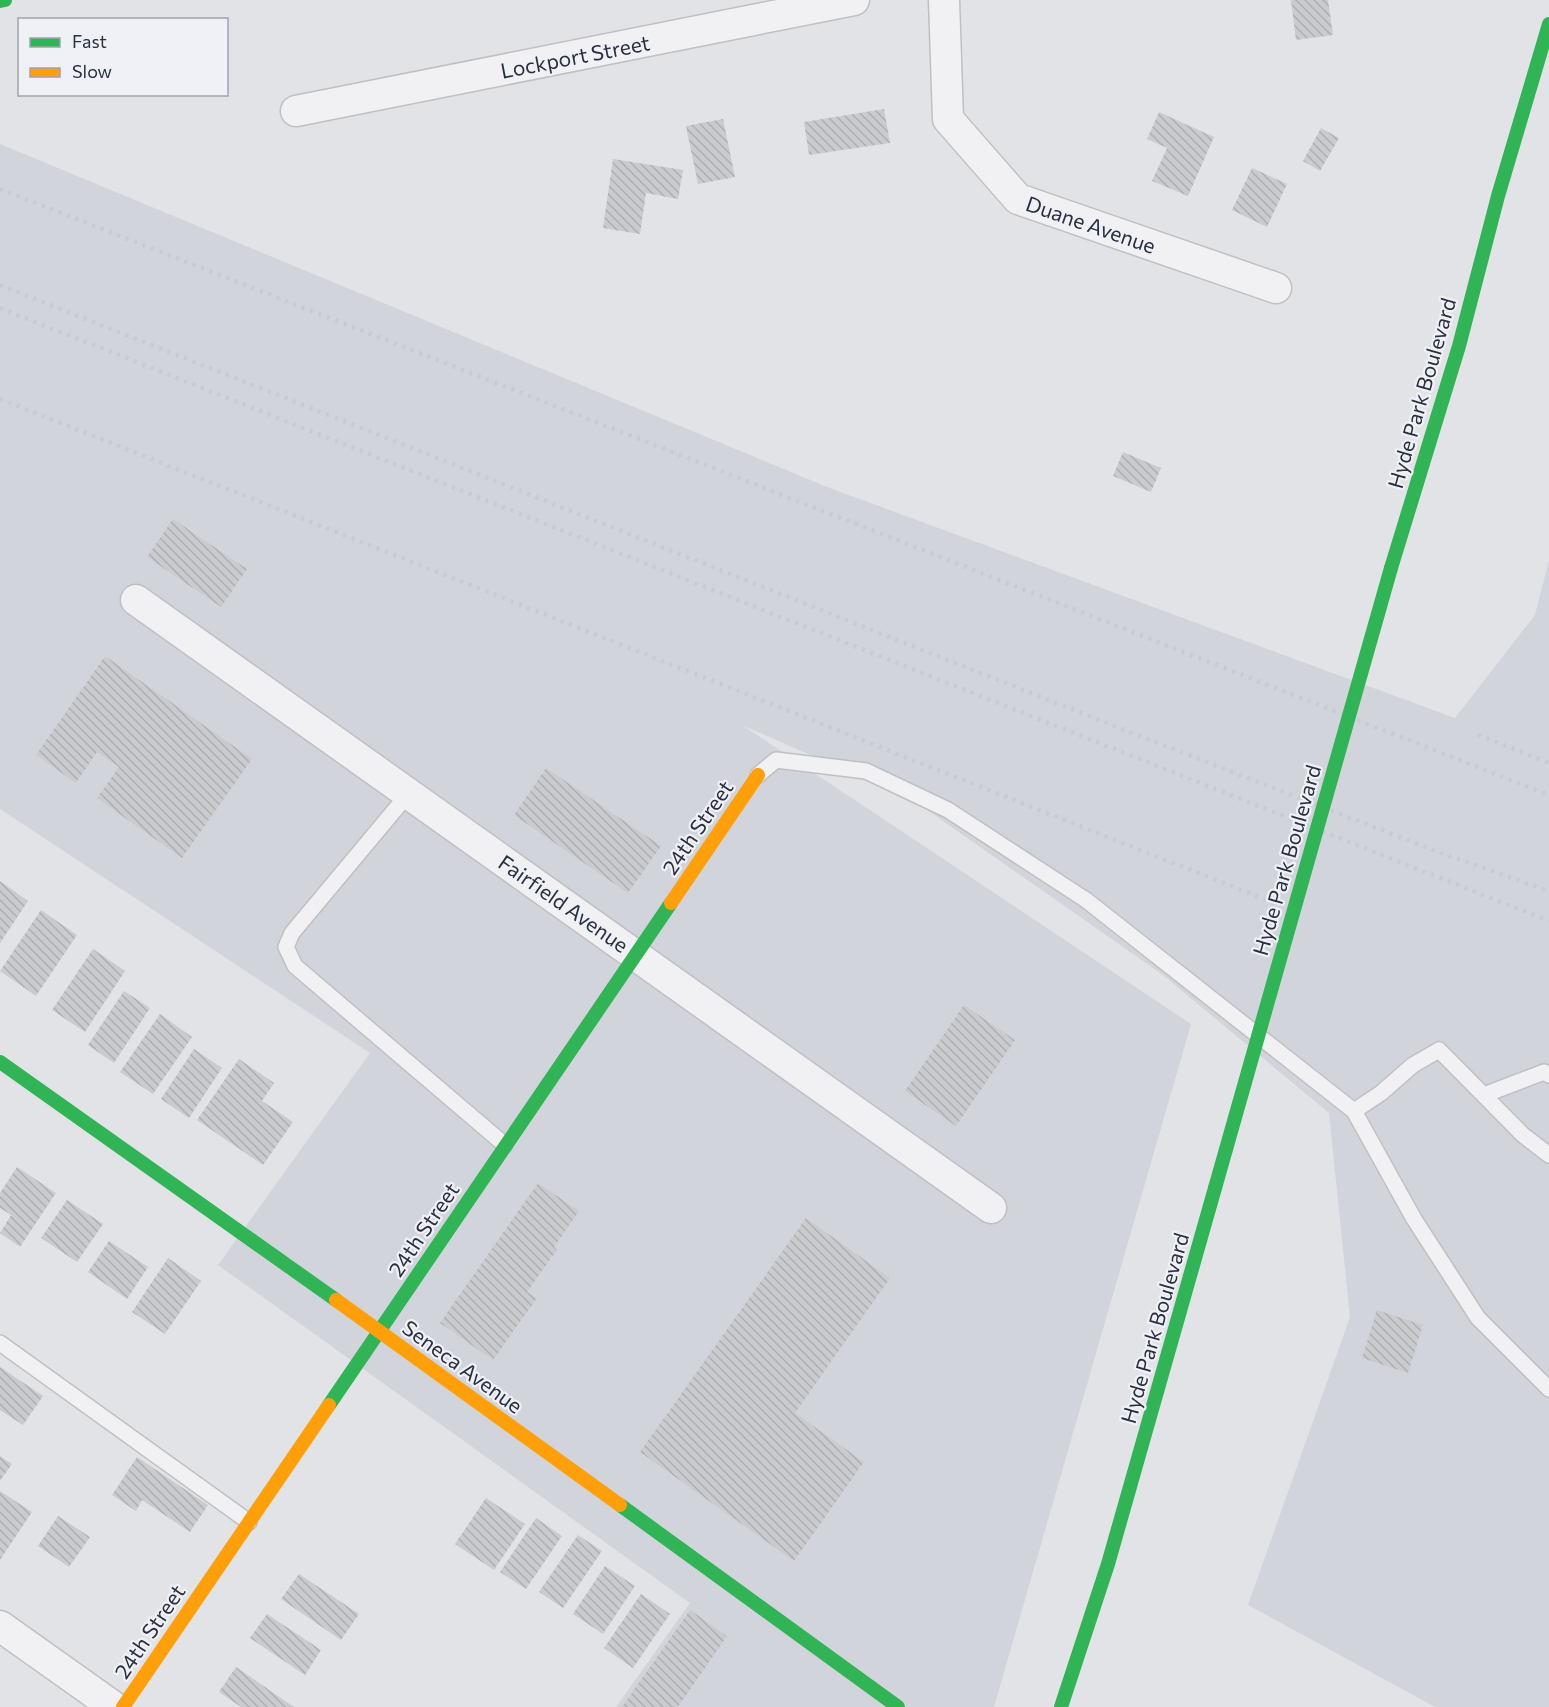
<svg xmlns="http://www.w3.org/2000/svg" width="1549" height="1707" font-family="Commissioner,sans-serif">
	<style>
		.built { fill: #d1d4db }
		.building { fill: url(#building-back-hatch) }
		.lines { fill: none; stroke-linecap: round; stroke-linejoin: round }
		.lane-casing { stroke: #bec0c3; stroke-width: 18 }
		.street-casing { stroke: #bec0c3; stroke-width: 33 }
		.lane { stroke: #f1f1f3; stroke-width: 15 }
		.street { stroke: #f1f1f3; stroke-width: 30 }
		.fast { stroke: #30b455; stroke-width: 14 }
		.slow { stroke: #ff9f0a; stroke-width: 14 }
		.rail { stroke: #cacbcf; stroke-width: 4.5; stroke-dasharray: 3 6; stroke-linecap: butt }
		.fast-bridge { stroke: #30b455; stroke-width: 14 }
		.labels { text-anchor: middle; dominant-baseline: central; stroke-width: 4.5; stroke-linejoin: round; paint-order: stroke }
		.street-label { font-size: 21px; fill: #28303f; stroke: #eff1f6 }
	</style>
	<defs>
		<pattern id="building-back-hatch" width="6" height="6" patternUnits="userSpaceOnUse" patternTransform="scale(1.5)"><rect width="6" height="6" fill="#c9cbce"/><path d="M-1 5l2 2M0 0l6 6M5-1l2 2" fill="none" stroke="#adafb2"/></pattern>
	</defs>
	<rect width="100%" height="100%" fill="#e1e3e6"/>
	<polygon class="built" points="0,144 827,487 1455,718 1535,615 1549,560 1549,1707 1435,1707 1248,1605 1350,1317 1329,1113 1163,975 913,800 742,725 1191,1024 994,1707 616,1707 690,1603 218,1265 370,1053 0,809"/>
	<g class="building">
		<polygon points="1291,0 1328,0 1333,35 1296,40"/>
		<polygon points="884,109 890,143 809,155 804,122"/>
		<polygon points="1159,112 1214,137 1188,196 1152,181 1167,148 1147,139"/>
		<polygon points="723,119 735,177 698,184 686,126"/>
		<polygon points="1321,128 1339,138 1320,171 1303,161"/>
		<polygon points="613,159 683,170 678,199 646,193 640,234 603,228"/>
		<polygon points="1252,168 1287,184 1267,227 1232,210"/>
		<polygon points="1123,452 1161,468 1151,492 1113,476"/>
		<polygon points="173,519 247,569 221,607 147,557"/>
		<polygon points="105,656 252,759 182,858 97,798 119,767 97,752 76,783 36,755"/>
		<polygon points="546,768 661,846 628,893 514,815"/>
		<polygon points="0,881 28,901 0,943"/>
		<polygon points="41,910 77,935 36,996 0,971"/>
		<polygon points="93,949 125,971 85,1032 52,1010"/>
		<polygon points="124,991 150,1008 114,1063 88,1045"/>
		<polygon points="964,1005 1015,1040 956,1126 905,1091"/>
		<polygon points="160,1014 192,1037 153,1094 120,1072"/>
		<polygon points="194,1049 222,1068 189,1118 161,1099"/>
		<polygon points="239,1059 274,1083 262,1101 293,1122 263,1165 197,1120"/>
		<polygon points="17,1167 56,1193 20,1247 0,1233 11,1215 0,1208 0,1193"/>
		<polygon points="538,1183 579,1211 554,1247 557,1250 527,1292 537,1298 493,1360 440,1323"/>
		<polygon points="67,1200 103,1224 77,1262 41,1238"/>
		<polygon points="806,1218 890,1278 795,1413 864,1462 794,1561 640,1452"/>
		<polygon points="109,1241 148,1267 127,1299 88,1272"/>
		<polygon points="168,1258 201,1281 165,1334 132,1312"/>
		<polygon points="1377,1310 1423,1325 1408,1373 1362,1358"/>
		<polygon points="0,1367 43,1396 23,1425 0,1410"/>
		<polygon points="0,1456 12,1464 0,1481"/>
		<polygon points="137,1457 208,1505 190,1532 142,1500 136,1511 112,1495"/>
		<polygon points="0,1491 32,1512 0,1560"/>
		<polygon points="486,1498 525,1524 494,1570 455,1544"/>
		<polygon points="58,1516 90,1537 69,1567 38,1546"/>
		<polygon points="536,1518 562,1536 526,1589 500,1572"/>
		<polygon points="578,1535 602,1551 563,1608 539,1592"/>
		<polygon points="605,1566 635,1586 603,1634 573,1614"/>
		<polygon points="299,1574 359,1614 341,1640 281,1599"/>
		<polygon points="641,1594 670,1614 633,1668 604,1648"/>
		<polygon points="690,1610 727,1636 678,1707 622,1707"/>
		<polygon points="267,1614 321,1650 305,1675 250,1638"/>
		<polygon points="236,1667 294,1707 241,1707 219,1692"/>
	</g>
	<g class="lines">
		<g class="lane-casing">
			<g id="lane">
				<polyline points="758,775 776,760 866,771 948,810 1086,900 1354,1111 1414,1219 1478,1318 1549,1389"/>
				<polyline points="409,793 292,933 286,947 295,966 505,1145"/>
				<polyline points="1484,1095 1544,1072 1549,1075"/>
				<polyline points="1354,1111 1381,1093 1413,1065 1439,1050 1523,1135 1549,1155"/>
				<polyline points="0,1343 249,1522"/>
			</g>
		</g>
		<g class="street-casing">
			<g id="street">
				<polyline points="944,0 948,119 1018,199 1276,288"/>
				<polyline points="296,111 854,0"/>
				<polyline points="136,600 991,1208"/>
				<polyline points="0,1626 114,1707"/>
			</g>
		</g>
		<use href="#lane" class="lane"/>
		<use href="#street" class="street"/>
		<g class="fast">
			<polyline points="0,1 5,0"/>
			<polyline points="1391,568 1459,346 1498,196 1549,24"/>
			<polyline points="0,1062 336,1300"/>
			<polyline points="329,1405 671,903"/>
			<polyline points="620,1505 898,1707"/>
			<polyline points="1061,1707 1108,1564 1215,1188"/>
		</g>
		<g class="slow">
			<polyline points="671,903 758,775"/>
			<polyline points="336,1300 620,1505"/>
			<polyline points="123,1707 329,1405"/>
		</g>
		<g class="rail">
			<polyline points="0,189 1549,795"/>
			<polyline points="0,285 1132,733 1433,850 1549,891"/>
			<polyline points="0,308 1549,921"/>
			<polyline points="0,399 1277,904"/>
			<polyline points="1478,735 1549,763"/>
		</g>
		<polyline class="fast-bridge" points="1215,1188 1391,568"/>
	</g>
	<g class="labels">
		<g class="street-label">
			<text transform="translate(575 56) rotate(-11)">Lockport Street</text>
			<text transform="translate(1091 224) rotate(19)">Duane Avenue</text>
			<text transform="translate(1421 393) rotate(-74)">Hyde Park Boulevard</text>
			<text transform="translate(697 827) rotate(-56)">24th Street</text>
			<text transform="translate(1286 860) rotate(-74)">Hyde Park Boulevard</text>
			<text transform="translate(564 903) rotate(35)">Fairfield Avenue</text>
			<text transform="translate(423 1229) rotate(-56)">24th Street</text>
			<text transform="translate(1154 1328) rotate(-74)">Hyde Park Boulevard</text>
			<text transform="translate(463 1366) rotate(36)">Seneca Avenue</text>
			<text transform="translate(149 1631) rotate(-56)">24th Street</text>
		</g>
	</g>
	<rect x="18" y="18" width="210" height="78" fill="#eff1f6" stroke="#9fa4ad" stroke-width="1.5"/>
	<rect x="30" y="38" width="30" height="9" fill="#30b455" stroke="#9fa4ad" stroke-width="1.5"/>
	<text x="72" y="48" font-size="18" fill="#28303f">Fast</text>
	<rect x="30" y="68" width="30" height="9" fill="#ff9f0a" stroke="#9fa4ad" stroke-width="1.5"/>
	<text x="72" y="78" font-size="18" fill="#28303f">Slow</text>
</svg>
